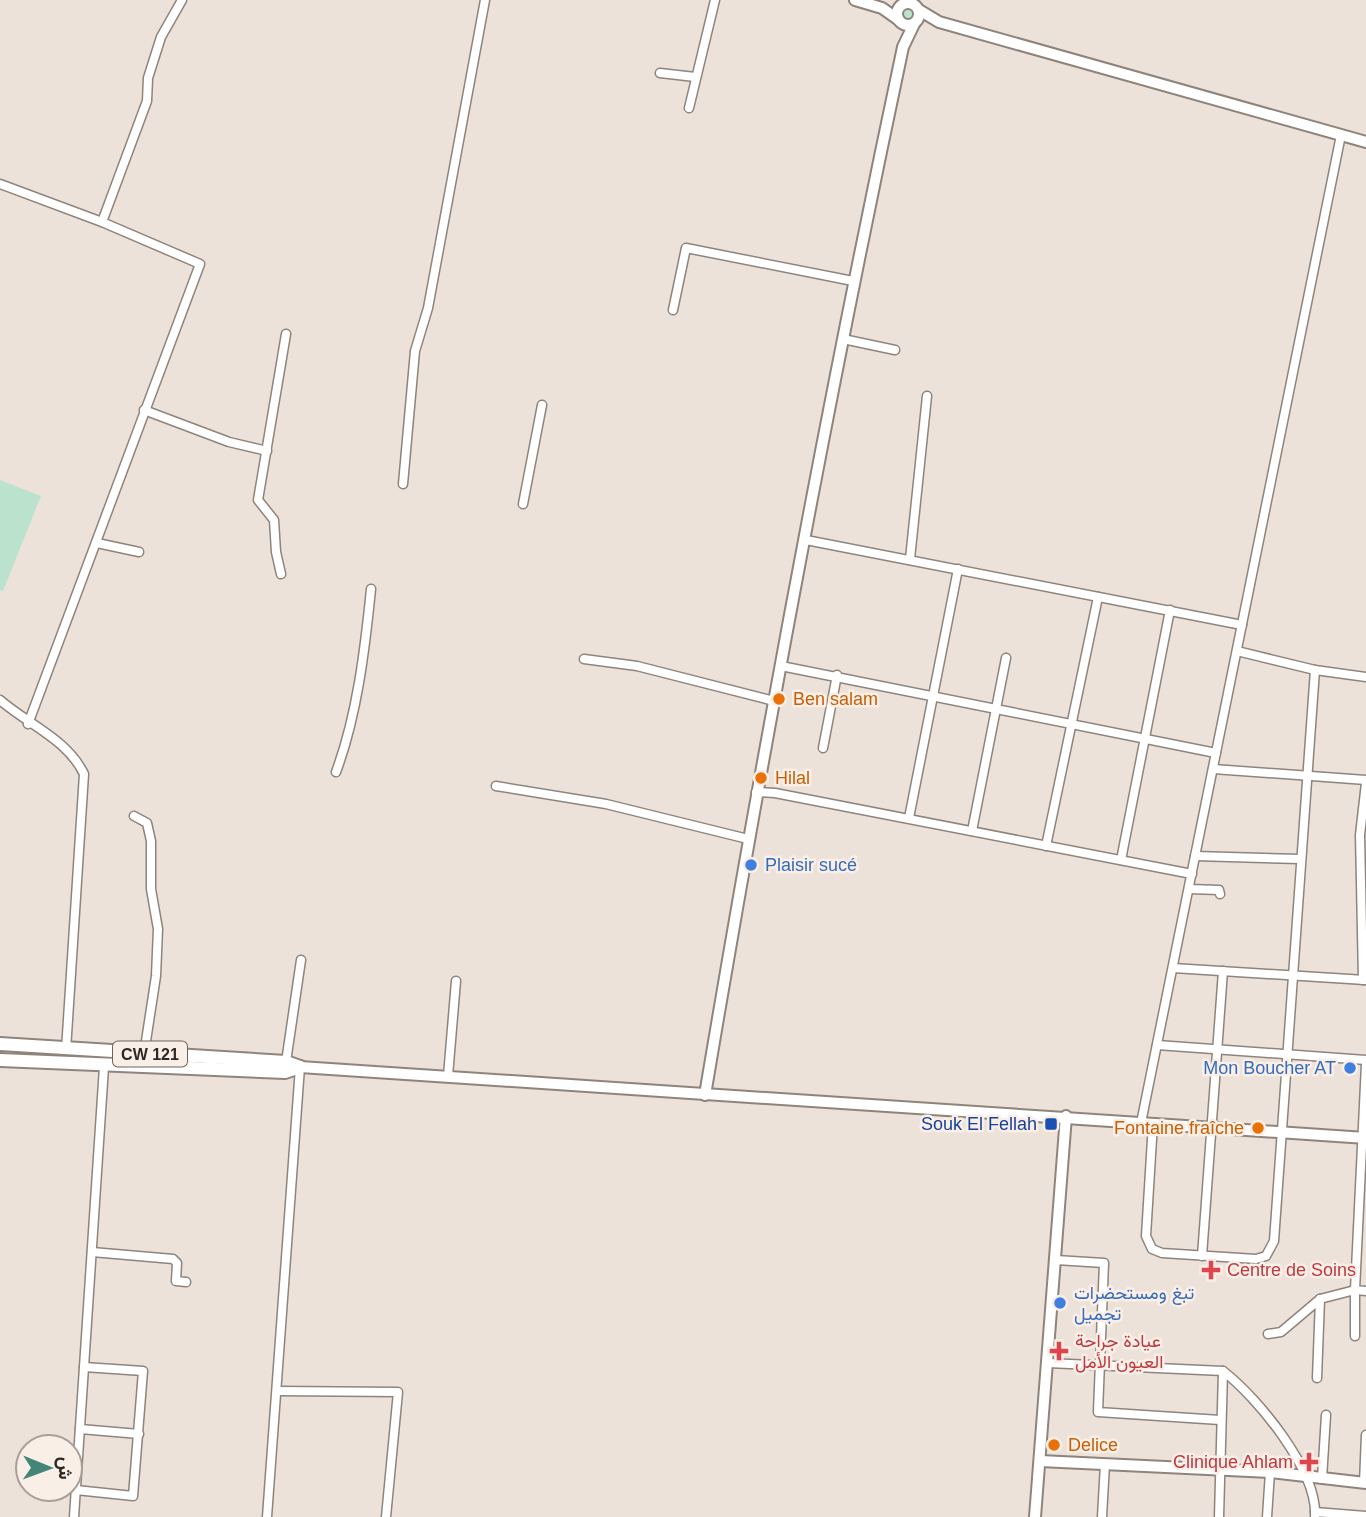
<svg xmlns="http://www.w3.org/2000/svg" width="1366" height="1517" font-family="Arial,Vazirmatn,sans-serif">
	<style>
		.green { fill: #bae2cd }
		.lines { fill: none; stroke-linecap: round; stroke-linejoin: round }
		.minor-casing { stroke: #8e847c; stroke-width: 11 }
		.major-casing { stroke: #8e847c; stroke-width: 14 }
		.highway-casing { stroke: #8e847c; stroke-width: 16 }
		.minor { stroke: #fff; stroke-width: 8 }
		.major { stroke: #fff; stroke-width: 10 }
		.highway { stroke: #fff; stroke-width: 12 }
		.food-dot { fill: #e8710a; stroke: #faefe6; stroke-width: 2.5 }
		.shop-dot { fill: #3f7fe0; stroke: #faefe6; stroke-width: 2.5 }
		.transit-dot { fill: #1a4fb4; stroke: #faefe6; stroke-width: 2.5 }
		.health-dot { fill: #e0444e; stroke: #faefe6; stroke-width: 2.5 }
		.labels { text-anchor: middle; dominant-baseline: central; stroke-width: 5; stroke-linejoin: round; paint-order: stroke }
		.shield { fill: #faefe6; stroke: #6a645e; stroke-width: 2 }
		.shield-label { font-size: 16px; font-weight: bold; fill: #2c2824 }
		.food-label { font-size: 18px; fill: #c56008; stroke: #faefe6; text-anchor: start }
		.shop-label { font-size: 18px; fill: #366cbe; stroke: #faefe6; text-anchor: start }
		.transit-label { font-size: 18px; fill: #164399; stroke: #faefe6; text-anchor: end }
		.health-label { font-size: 18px; fill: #be3a42; stroke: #faefe6; text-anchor: start }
	</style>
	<rect width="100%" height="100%" fill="#ede2d9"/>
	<g class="green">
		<circle cx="909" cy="14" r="8"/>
		<polygon points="0,480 41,496 3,591 0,590"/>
	</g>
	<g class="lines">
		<g class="minor-casing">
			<g id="minor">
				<polyline points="660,73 695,77"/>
				<polyline points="689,108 715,0"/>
				<polyline points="0,184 102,222 200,264 28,724"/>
				<polyline points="102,222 147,101 148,78 161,37 182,0"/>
				<polyline points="673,310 686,248 853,281"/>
				<polyline points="843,339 895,350"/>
				<polyline points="144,410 229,442 267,451"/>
				<polyline points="403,484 415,351 428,308 485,0"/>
				<polyline points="523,504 542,405"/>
				<polyline points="806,540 1242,625"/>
				<polyline points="97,543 139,552"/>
				<polyline points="910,559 927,396"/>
				<polyline points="281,574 276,552 274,520 258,500 286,334"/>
				<polyline points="1237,651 1315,670 1366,677"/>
				<polyline points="584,659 637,666 774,701"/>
				<polyline points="781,666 1216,753"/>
				<path d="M0,700c29,25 67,39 84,74l-18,276"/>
				<polyline points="823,748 837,675"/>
				<polyline points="1213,769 1366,780"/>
				<path d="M336,772c21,-56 29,-123 35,-183"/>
				<polyline points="496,786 606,804 748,839"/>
				<polyline points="756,792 775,793 1192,874"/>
				<polyline points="134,816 147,823 151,841 151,889 158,929 156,976 144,1054"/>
				<polyline points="909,818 958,569"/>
				<polyline points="972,831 1006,658"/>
				<polyline points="1046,846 1098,597"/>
				<polyline points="1195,856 1300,859"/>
				<polyline points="1121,860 1170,610"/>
				<polyline points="1189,889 1219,890 1220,894"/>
				<polyline points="1173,968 1365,980"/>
				<polyline points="1363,980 1360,835 1366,783"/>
				<polyline points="1157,1045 1366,1060"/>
				<polyline points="286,1062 301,960"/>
				<polyline points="1366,1064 1355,1290 1366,1291"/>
				<polyline points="448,1076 456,981"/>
				<polyline points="1141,1123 1341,135"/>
				<polyline points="1153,1123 1146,1236 1152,1249 1162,1253 1256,1259 1266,1256 1274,1241 1315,670"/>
				<polyline points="92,1252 173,1259 177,1263 176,1281 186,1282"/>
				<polyline points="1202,1256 1223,971"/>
				<polyline points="1056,1260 1104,1263 1098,1412 1220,1420"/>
				<polyline points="1268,1334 1281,1332 1320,1299 1355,1290 1355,1336"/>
				<path d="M1048,1363l175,8c35,27 95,100 92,146"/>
				<polyline points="1317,1378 1320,1299"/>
				<polyline points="277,1391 398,1392 386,1517"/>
				<polyline points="80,1429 139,1434"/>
				<polyline points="1322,1479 1326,1415"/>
				<polyline points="1364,1483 1366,1435"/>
				<polyline points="76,1490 133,1496 143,1371 84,1367"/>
				<polyline points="1315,1512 1366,1516"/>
				<polyline points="74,1517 104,1067"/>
				<polyline points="267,1517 300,1067"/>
				<polyline points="1102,1517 1105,1464"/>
				<polyline points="1219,1517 1223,1371"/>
				<polyline points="1267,1517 1270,1472"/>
			</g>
		</g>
		<g class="major-casing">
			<g id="major">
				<polyline points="855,0 882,8 899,20"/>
				<circle cx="908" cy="14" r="11"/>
				<polyline points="919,10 939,22 1366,142"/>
				<polyline points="300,1067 1366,1138"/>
				<path d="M705,1095c59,-351 124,-700 198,-1048l11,-23"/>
				<polyline points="1040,1461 1270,1472 1366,1483"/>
				<polyline points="1035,1517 1066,1116"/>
			</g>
		</g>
		<g class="highway-casing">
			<g id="highway">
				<polyline points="0,1044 286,1062 300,1067"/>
				<polyline points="0,1060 285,1072 300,1067"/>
			</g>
		</g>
		<use href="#minor" class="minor"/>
		<use href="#major" class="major"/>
		<use href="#highway" class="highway"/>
	</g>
	<g class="food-dot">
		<circle cx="779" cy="699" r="7"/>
		<circle cx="761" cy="778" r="7"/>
		<circle cx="1258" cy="1128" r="7"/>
		<circle cx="1054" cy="1445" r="7"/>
	</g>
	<g class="shop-dot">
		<circle cx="751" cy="865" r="7"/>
		<circle cx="1350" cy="1068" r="7"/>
		<circle cx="1060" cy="1303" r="7"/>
	</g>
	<rect class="transit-dot" x="1044" y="1117" width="14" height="14" rx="3.5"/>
	<g class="health-dot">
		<path d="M1207.5 1259.5h7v7h7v7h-7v7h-7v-7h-7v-7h7z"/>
		<path d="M1055.5 1340.5h7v7h7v7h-7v7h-7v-7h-7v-7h7z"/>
		<path d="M1305.5 1451.5h7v7h7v7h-7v7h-7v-7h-7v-7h7z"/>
	</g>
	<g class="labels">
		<rect class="shield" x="113" y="1041.5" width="74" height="25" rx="5"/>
		<g class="shield-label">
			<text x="150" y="1054">CW 121</text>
		</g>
		<g class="food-label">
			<text x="793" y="699">Ben salam</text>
			<text x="775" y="778">Hilal</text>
			<text x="1244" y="1128" text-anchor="end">Fontaine fraîche</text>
			<text x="1068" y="1445">Delice</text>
		</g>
		<g class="shop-label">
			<text x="765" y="865">Plaisir sucé</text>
			<text x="1336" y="1068" text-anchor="end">Mon Boucher AT</text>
			<text x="1074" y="1293">تبغ ومستحضرات<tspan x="1074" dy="21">تجميل</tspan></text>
		</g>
		<g class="transit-label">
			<text x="1037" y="1124">Souk El Fellah</text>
		</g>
		<g class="health-label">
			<text x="1227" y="1270">Centre de Soins</text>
			<text x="1075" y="1341">عيادة جراحة<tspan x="1075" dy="21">العيون الأمل</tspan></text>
			<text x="1293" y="1462" text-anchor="end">Clinique Ahlam</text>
		</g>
	</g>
	<g transform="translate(49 1468) rotate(91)"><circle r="33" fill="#faefe6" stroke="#a89f98" stroke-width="2"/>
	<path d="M0-5L12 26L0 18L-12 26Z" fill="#438577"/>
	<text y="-10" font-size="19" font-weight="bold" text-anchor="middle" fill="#2c2824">ش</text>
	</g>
</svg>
